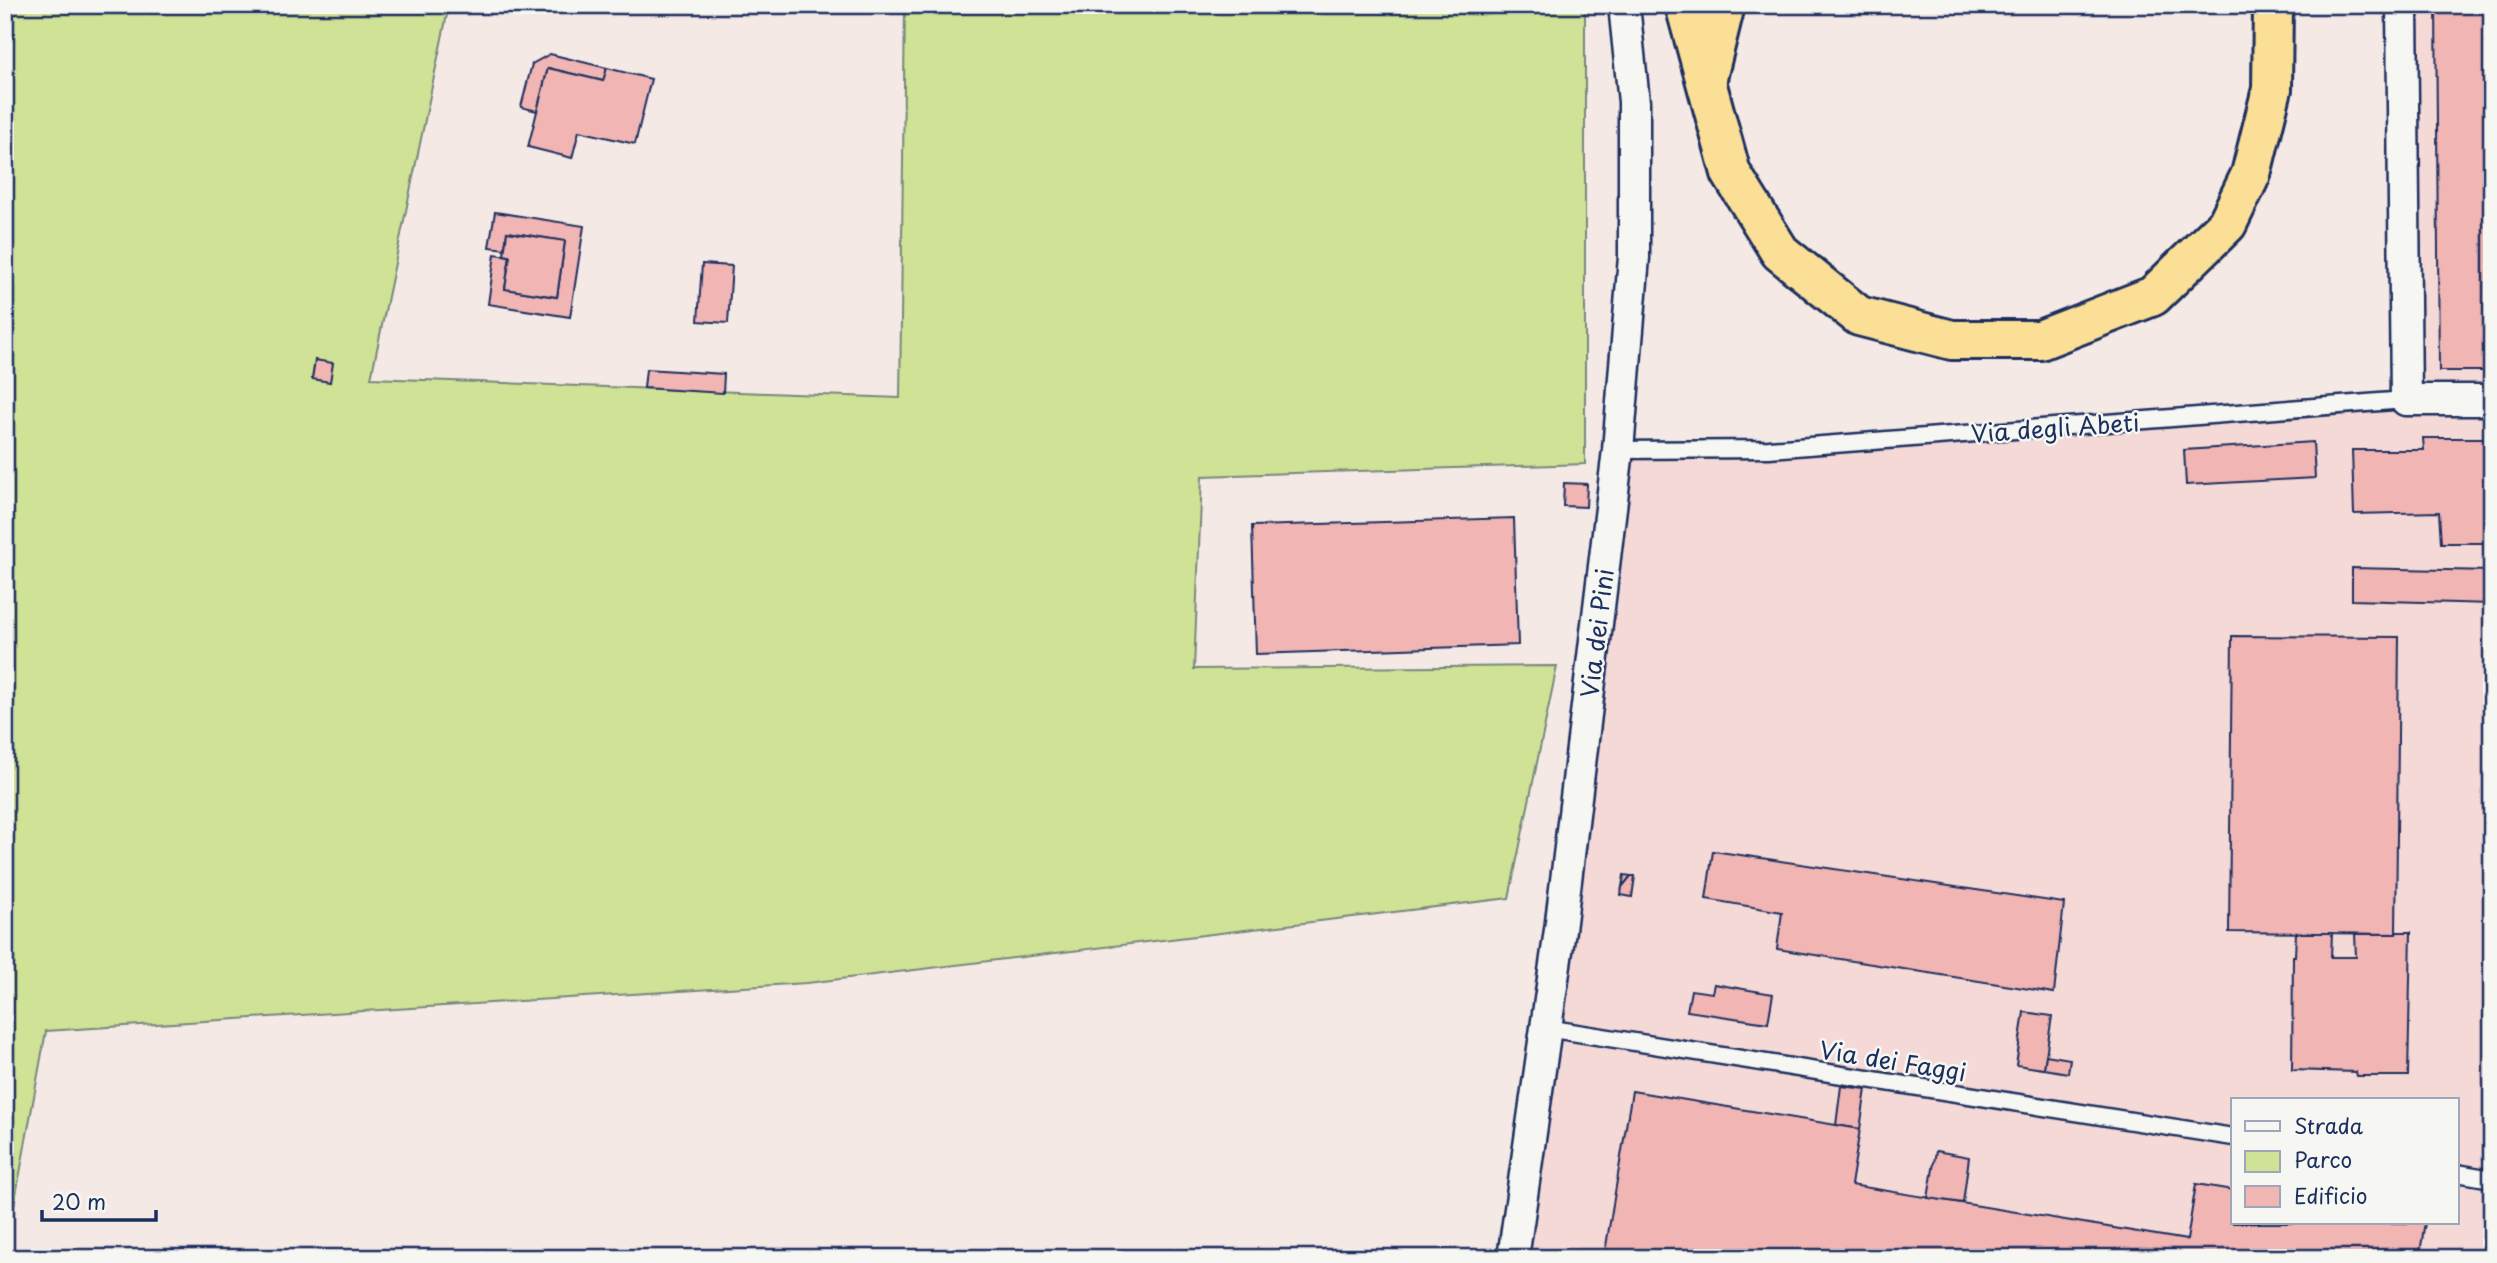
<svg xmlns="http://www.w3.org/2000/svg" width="2497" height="1263" font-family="'Playpen Sans',sans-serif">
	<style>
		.built { fill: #f4d9d7; fill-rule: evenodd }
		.green { fill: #d0e296; stroke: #76887a; stroke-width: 2 }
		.building { fill: #f1b5b4; stroke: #1b2f5e; stroke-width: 2 }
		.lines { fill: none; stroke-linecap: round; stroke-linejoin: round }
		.service-casing { stroke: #1b2f5e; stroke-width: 21 }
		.minor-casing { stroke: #1b2f5e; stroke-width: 35 }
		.trunk-casing { stroke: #1b2f5e; stroke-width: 44 }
		.service { stroke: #f6f6f2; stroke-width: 16 }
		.minor { stroke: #f6f6f2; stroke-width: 30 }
		.trunk { stroke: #fbdf96; stroke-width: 38 }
		.labels { text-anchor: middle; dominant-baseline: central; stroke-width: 5; stroke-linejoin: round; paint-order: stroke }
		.street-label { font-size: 24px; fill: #1b2f5e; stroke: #f6f6f2 }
	</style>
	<rect width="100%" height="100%" fill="#f5e9e6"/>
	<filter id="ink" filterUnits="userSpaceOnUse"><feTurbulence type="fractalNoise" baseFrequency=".0143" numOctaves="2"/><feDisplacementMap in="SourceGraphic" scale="14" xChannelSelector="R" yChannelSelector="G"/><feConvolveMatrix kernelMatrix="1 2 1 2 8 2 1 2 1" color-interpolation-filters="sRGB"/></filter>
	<g filter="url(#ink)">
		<path class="built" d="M2383,5h109v1253h-982l108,-808 788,-50zM2233,1100h224v123h-224z"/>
		<polygon class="green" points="5,5 449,5 371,378 900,398 905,5 1582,5 1585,8 1585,464 1202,476 1194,669 1557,666 1509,898 807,983 46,1031 5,1255"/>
		<g class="building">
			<polygon points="2436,5 2492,5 2492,371 2439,371"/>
			<polygon points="550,54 607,68 603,81 548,68 537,111 521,107 532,64"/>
			<polygon points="548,68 603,81 607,68 651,79 635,144 579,131 572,158 528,147"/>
			<polygon points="495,212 584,226 570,317 488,304 495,254 510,256 505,289 557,297 565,241 507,232 505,249 489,247"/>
			<polygon points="507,232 565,241 557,297 505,289 510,256 504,255"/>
			<polygon points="702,264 732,266 728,323 698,321"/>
			<polygon points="315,360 333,363 330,382 312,379"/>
			<polygon points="646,369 724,374 723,393 644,388"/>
			<polygon points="2423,438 2492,438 2492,543 2441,543 2439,512 2354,514 2352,450 2424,450"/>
			<polygon points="2313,442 2315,478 2186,485 2184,450"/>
			<polygon points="1564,483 1587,484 1586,507 1563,506"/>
			<polygon points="1514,518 1518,645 1256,654 1252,526"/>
			<polygon points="2352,568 2492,571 2492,604 2352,600"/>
			<polygon points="2232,636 2399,637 2396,934 2229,932"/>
			<polygon points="1713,851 2064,903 2054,993 1777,949 1782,912 1706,899"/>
			<polygon points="1624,875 1631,876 1622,887"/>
			<polygon points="1631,876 1635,876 1632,897 1621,895 1622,887"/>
			<polygon points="2397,932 2411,932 2408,1076 2357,1076 2356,1072 2292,1070 2293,956 2295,956 2296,933 2332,933 2331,957 2356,957 2355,934 2396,934"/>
			<polygon points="1714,984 1773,994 1768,1023 1687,1011 1691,990 1712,993"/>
			<polygon points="2024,1012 2052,1016 2044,1069 2016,1065"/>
			<polygon points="2046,1055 2070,1059 2068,1073 2044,1069"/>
			<polygon points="1841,1086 1866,1089 1860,1129 1836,1125"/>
			<polygon points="1632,1091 1860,1129 1851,1185 2187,1240 2196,1184 2233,1190 2233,1223 2425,1223 2419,1258 1604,1258"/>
			<polygon points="1936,1151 1969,1157 1963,1203 1928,1198"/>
		</g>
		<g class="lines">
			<g class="service-casing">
				<g id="service">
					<polyline points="1618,450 1769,449 2406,400"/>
					<polyline points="1546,1028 2233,1137"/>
					<polyline points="2457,1173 2492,1179"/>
				</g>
			</g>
			<g class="minor-casing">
				<g id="minor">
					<polyline points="2402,5 2406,400 2492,400"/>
					<polyline points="1513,1258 1560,930 1618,450 1634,257 1634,102 1624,5"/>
				</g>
			</g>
			<g class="trunk-casing">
				<g id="trunk">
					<polyline points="1685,5 1731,173 1780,252 1859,316 1952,340 2040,340 2153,296 2227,224 2251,174 2272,89 2273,5"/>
					<polyline points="1707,78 1725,5"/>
				</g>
			</g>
			<use href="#service" class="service"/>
			<use href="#minor" class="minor"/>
			<use href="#trunk" class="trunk"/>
		</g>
	</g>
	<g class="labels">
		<g class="street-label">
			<text transform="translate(2055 427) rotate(-4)">Via degli Abeti</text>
			<text transform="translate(1596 633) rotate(-83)">Via dei Pini</text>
			<text transform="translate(1893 1060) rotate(9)">Via dei Faggi</text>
		</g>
	</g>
	<rect width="2497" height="1263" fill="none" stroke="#f6f6f2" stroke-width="28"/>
	<rect x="14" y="14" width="2469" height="1235" fill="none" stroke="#1b2f5e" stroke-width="2.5" filter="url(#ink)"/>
	<rect x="2231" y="1098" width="228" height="126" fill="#f6f6f2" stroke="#9ea6b7" stroke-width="2"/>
	<rect x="2245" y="1121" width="35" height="10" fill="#f6f6f2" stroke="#9ea6b7" stroke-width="2"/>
	<text x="2294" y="1134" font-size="21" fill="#1b2f5e">Strada</text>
	<rect x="2245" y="1151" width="35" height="21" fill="#d0e296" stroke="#9ea6b7" stroke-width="2"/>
	<text x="2294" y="1168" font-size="21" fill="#1b2f5e">Parco</text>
	<rect x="2245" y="1186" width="35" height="21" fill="#f1b5b4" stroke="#9ea6b7" stroke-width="2"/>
	<text x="2294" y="1204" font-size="21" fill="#1b2f5e">Edificio</text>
	<path d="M42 1210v10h114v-10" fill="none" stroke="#1b2f5e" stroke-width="3.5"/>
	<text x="52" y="1210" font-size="21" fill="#1b2f5e" stroke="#f6f6f2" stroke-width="5" paint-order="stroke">20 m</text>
</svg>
